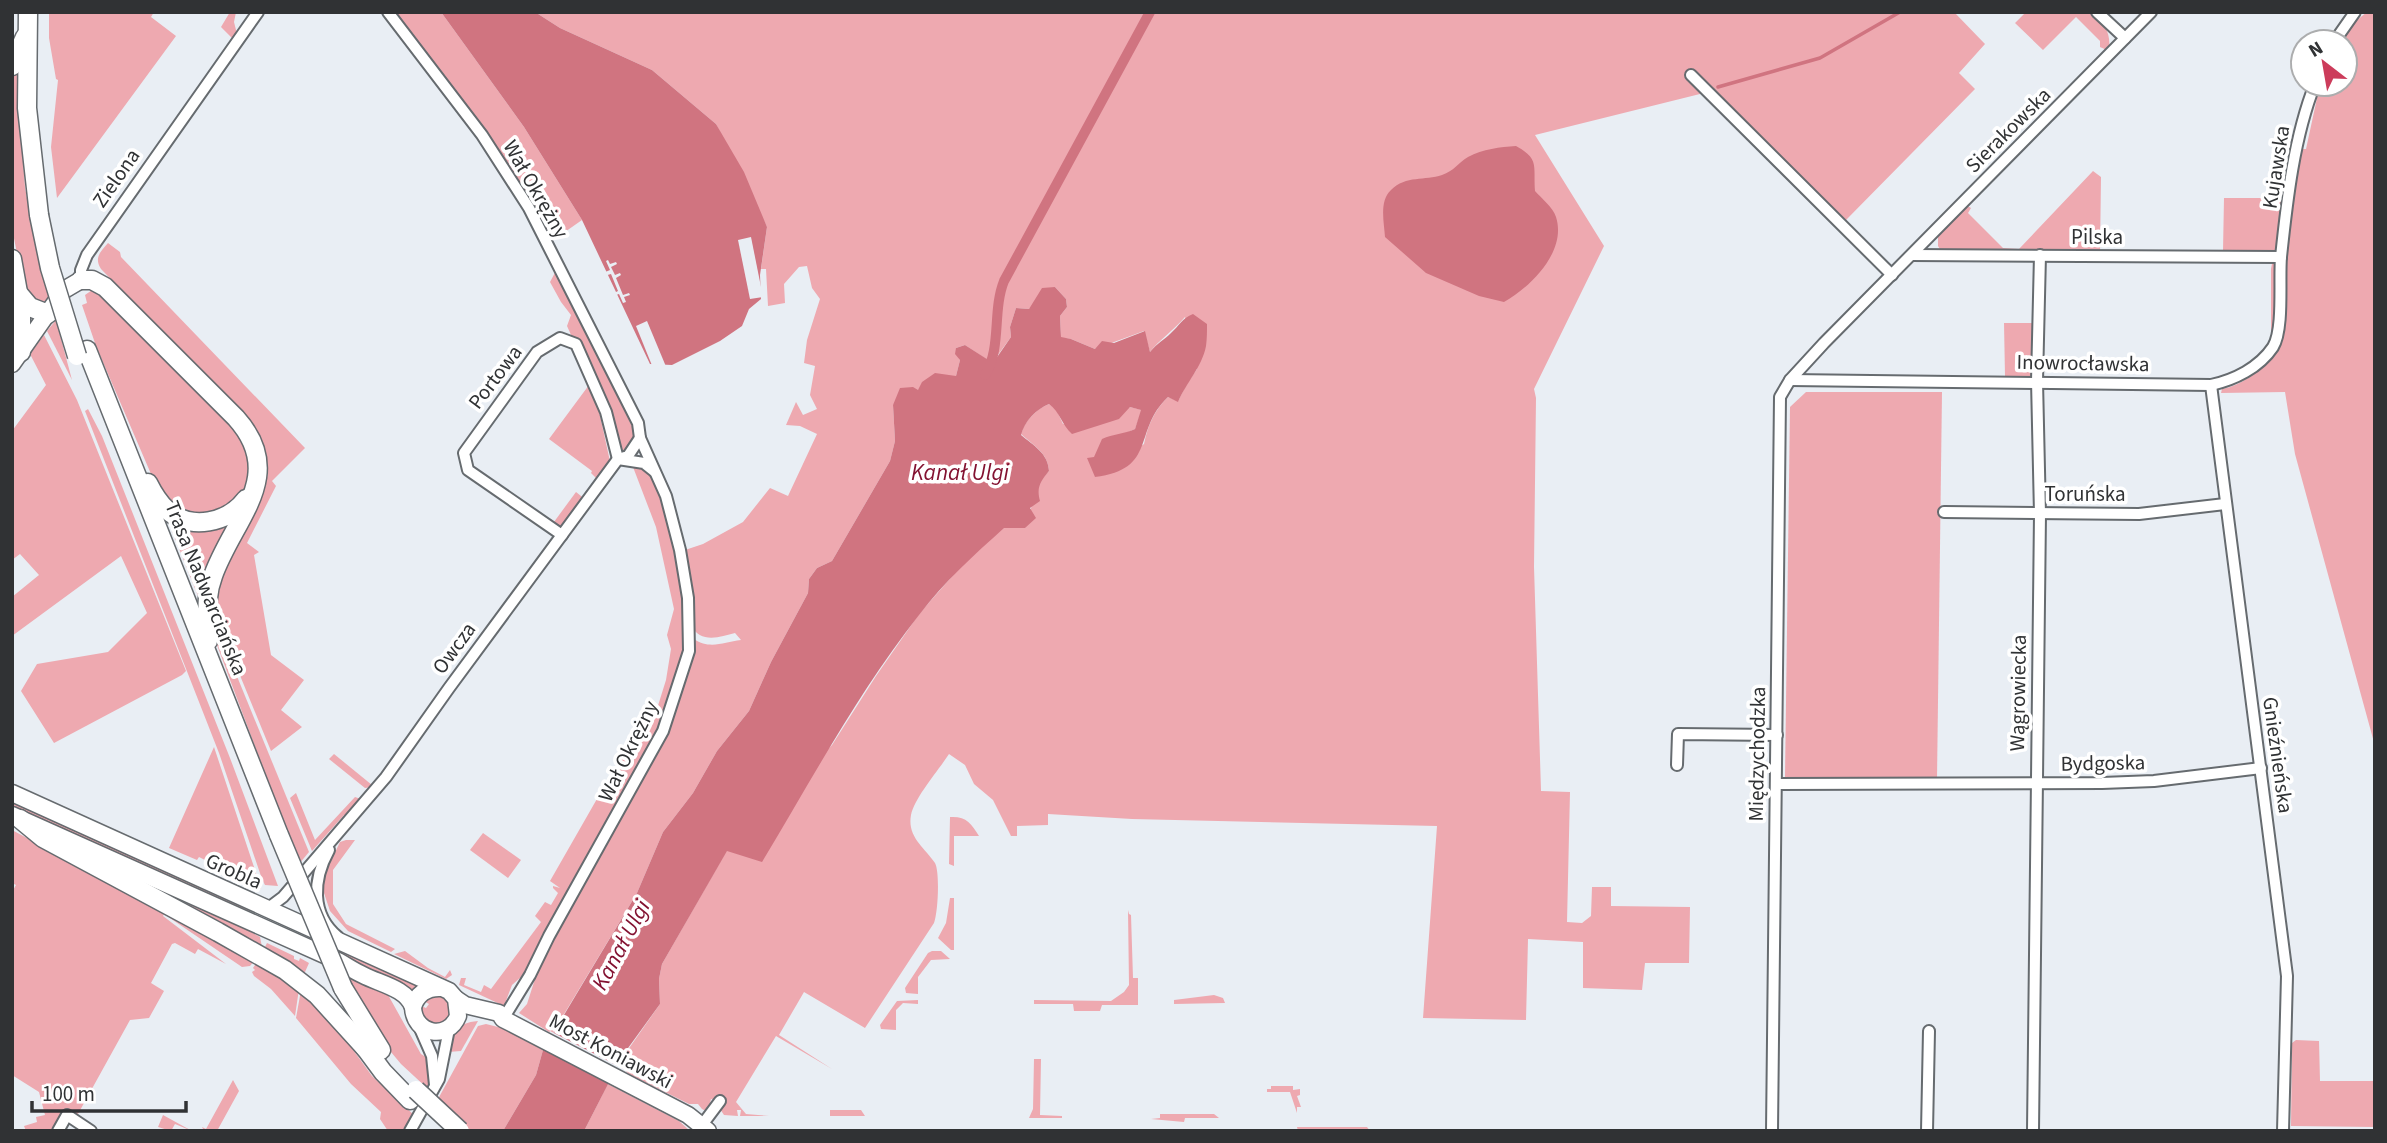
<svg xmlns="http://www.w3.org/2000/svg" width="2387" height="1143" font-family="'Source Sans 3',sans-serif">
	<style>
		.green { fill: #eea9b0 }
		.water { fill: #d07480 }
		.pier { fill: #e9eef4 }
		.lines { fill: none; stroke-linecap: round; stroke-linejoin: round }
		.stream { stroke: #d07480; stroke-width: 3.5 }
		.canal { stroke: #d07480; stroke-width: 10 }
		.street-casing { stroke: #666b6f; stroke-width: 14 }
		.secondary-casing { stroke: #666b6f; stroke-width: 19 }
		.primary-casing { stroke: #666b6f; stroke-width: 21 }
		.street { stroke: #fff; stroke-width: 10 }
		.secondary { stroke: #fff; stroke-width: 16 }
		.primary { stroke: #fff; stroke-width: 18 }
		.primary-bridge-casing { stroke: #666b6f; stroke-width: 21; stroke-linecap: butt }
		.primary-bridge { stroke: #fff; stroke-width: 18 }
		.labels { text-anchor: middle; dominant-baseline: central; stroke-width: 7; stroke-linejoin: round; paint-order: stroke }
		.street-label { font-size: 21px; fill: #303234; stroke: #fff }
		.water-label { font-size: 23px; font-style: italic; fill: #831231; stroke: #fff }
	</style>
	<rect width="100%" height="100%" fill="#e9eef4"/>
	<g class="green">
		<polygon points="49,12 154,12 151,17 176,36 57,198 51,147 58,80 56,79 49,38"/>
		<polygon points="230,12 236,12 234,22 237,34 233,39 221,27"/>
		<polygon points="393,12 441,12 524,127 582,220 552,241 494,148"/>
		<path d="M535,12h1419l31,32 -26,29 16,16 -129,131 -138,-128 -173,43 69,111 -70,143 2,9 -2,169 7,224 29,1 -3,130 15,1 9,-7 1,-29h19v19l79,1 -1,56h-44l-3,27 -59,-2v-46l-55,-3 -2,81 -103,-2 14,-192 -305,-7 -84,-5v11l-31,1v10h-6l-18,-36 -19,-16 -9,-19 -16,-11c-11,17 -34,43 -38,61 -4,22 13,32 24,48 5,9 3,50 -1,60l-69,105 -61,-36 -25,43 53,34 -56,-33 -40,66 10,12 23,2h-29l1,-6h-4l1,6 -14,-1 -4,-6 3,-7 -12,-3 -3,13 -6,-3 -4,-5h-9l-60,-30 -11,-10 42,-60 -1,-25 3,-15 65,-114 105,-105 44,-69 43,-62 44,-50 41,-37 21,1 14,-46 10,-11c-1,-18 -15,-25 -28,-37 3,-12 15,-25 28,-30l7,5 7,15 62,-14 5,-3 12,3 -7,19c-29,14 -42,11 -40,48l49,-33c4,-19 10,-33 24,-47l10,4 8,-16 11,-16 -12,-52c-12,14 -25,22 -35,35l-6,-21 -49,18 -24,-10 -10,-1 -1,-22 7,-9 -1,-8 -11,-12 -26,22 -13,-1 -6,19 1,10 -19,26 -27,-18 -9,3 4,12 -4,16 -38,14 -25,15 2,36 -5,20 -58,100 -15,7 -8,11 -1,14 -37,69 -22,49 -32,40 -24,42 -30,39 -26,61 -85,141 -33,-21 8,-9 15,-47 62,-107 68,-131 16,-45 6,-35c16,11 30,3 47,1l-6,-7c-15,4 -35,11 -44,-8l1,-40 -7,-35 18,-6 40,-22 27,-34 18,8 29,-62 -17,-8 -14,-1 10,-23 7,13 14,-6 -7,-14 5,-29 -11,-3 3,-23 13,-41 -8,-11 -5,-22 -8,1 -15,17 1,19 -17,3 -2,-37h-5l6,-42 -51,-103 -64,-54 -92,-42z"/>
		<path d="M2026,12h65c14,13 20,19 18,39l-9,-4v-6l-24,-24 -33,33 -28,-27z"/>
		<path d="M2367,12h8v734l-80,-292 -10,-62 -64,1 1,-4c21,-4 33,-16 49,-30v-90l3,-16 -51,-2 1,-53h60l9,-49h13l13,-60 2,-5h24v-42h-3l9,-17z"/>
		<polygon points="15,73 18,74 20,96 18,96 25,187 31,222 49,296 45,301 31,302 25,294 12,228 12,79"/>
		<polygon points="2093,171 2101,177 2100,253 1941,251 1938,246 1938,235 1966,205 1971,208 1968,213 2003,248 2019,249"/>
		<path d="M108,243l12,9 1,5 184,191 -33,33 4,5 -29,57 12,9 -5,3 17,100 33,25 -23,30 21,17 -31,24 -57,-139 3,-25 48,-100 3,-14 -2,-21 -14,-28 -151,-155c-7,-11 -1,-17 7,-26z"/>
		<polygon points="557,269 593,341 636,435 635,440 618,459 606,412 567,326 571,315 561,302 550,282"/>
		<polygon points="95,288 245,438 252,468 247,487 231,506 210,515 193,515 178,510 154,481 96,346 82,305 87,303 85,295"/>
		<polygon points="56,320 72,380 47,331"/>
		<polygon points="2004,323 2036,323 2035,376 2005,376"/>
		<polygon points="44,335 77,400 186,671 182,675 54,743 21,691 37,664 108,652 147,613 121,556 12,636 12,597 39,575 20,554 12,560 12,431 46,385 30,354"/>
		<polygon points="589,385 599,411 611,466 599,481 591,473 592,471 549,439"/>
		<polygon points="1806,392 1942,392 1937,779 1785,777 1790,407"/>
		<polygon points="88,409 102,436 230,758 278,886 265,885 262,879 219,753 85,411"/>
		<polygon points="633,467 651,471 666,496 685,596 685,646 676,687 666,714 545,938 521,977 512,985 504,1006 459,985 461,978 466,978 464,985 481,992 484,985 491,989 541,922 535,916 545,902 551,905 558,893 553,888 553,886 560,888 550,881 641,722 650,709 656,712 666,680 671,649 667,635 674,609 656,527"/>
		<polygon points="576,492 586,500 560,533 551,526"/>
		<polygon points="238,514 202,598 198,596 167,518"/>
		<polygon points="216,625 309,852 299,864 211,629"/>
		<polygon points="214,747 255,870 261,889 206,864 207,861 199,857 197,860 169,848"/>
		<polygon points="334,754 372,785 373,787 365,788 329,759"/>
		<polygon points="296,793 315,840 355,797 361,799 347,817 344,815 312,851 290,798"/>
		<polygon points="12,801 251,909 249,914 12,807"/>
		<path d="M950,817c16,-1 21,6 29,19h-25v30l-5,-2z"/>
		<polygon points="12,830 255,960 250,966 242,967 164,914 163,916 226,964 198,949 195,954 175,943 172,944 151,983 164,991 149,1018 130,1020 73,1123 61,1117 53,1131 26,1131 24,1126 37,1122 36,1117 45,1115 39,1092 12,1075 12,892 16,885 14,884 12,885"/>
		<polygon points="483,833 521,860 508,878 470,850"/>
		<polygon points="346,840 355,840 333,870 333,904 346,924 395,949 391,952 348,931 330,911 322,887 327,869 340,842"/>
		<polygon points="99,860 243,925 242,927 260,937 262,947 261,949"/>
		<polygon points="950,898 954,898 954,950 951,950 938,938 946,923"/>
		<polygon points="1128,910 1129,914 1131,915 1133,978 1138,978 1138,1005 1102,1005 1100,1011 1074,1011 1073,1004 1034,1004 1034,1000 1111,1001 1124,992 1129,985"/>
		<polygon points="267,943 294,956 294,959 299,961 300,958 309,963 305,972 299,973 263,951"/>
		<polygon points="331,945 419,985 411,993 335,953"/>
		<polygon points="405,951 428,968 445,977 450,970 452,975 446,979 394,954"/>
		<polygon points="932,951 941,951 950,959 931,960 918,977 918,994 906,993 905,988 928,953"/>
		<polygon points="257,962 299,989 295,1016 271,989 254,976 252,972 255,970 253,968"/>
		<polygon points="344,974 387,993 421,1054 429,1059 431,1073 428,1089 401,1064 386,1046"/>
		<polygon points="301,990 343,1036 372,1076 414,1115 405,1131 388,1131 380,1119 381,1112 351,1084 296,1018"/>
		<polygon points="428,995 443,995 450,1002 450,1018 442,1025 425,1023 419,1005 426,1008 429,1004 422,1000"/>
		<polygon points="1214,995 1223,998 1225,1003 1174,1004 1174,1000"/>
		<polygon points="918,1000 918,1004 903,1003 896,1010 896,1030 881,1029 880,1025 897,1001"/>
		<path d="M478,1021l-17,30 -13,1c4,-20 8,-29 30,-31z"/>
		<polygon points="486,1024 502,1028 543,1050 536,1075 503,1131 471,1131 446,1109 448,1106 438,1099 478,1026"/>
		<polygon points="2296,1040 2319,1041 2320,1081 2375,1081 2375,1127 2291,1126 2292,1043"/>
		<polygon points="1034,1059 1041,1059 1040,1115 1062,1116 1062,1118 1029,1118 1033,1109"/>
		<polygon points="233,1080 239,1091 217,1131 204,1131 202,1127 206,1129"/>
		<polygon points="608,1084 679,1121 690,1131 584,1131"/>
		<polygon points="1271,1086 1293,1086 1293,1090 1300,1089 1300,1095 1297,1096 1301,1107 1297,1107 1297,1113 1290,1092 1267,1092 1267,1089 1271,1089"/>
		<polygon points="830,1110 861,1110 865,1116 830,1116"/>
		<polygon points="1160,1114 1214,1114 1219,1118 1185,1118 1184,1122 1151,1119 1160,1118"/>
		<polygon points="163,1115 192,1131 175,1124 171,1131 158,1127"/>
		<polygon points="1297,1127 1367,1127 1370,1131 1298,1131"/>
	</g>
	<g class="water">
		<polygon points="441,12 535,12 560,28 652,70 716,124 744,172 767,227 760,275 761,299 749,309 742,326 720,341 672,365 650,364 582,220 524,127"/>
		<path d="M1516,146c24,13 17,20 19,45 6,7 18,16 21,26 11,34 -25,70 -52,85l-25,-6 -53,-23 -41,-36c-1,-15 -6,-36 6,-47 15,-15 34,-9 51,-15 12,-4 16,-12 26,-18 15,-8 32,-10 48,-11z"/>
		<path d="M1055,287l11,12 1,8 -7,9 1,21 10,2 24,10 7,-8 12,2 31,-12 5,21c7,-9 14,-12 21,-19 8,-7 11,-15 22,-19l14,10c0,7 0,15 -1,22 -4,21 -20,37 -28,56l-10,-5c-36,34 -10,72 -73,80l-8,-19 7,-1 8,-18c11,-5 22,-5 33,-10l6,-19 -11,-3 -11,12 -47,15c-10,-9 -12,-22 -23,-30 -13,5 -25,18 -28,31 13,11 27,18 28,36 -8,10 -13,16 -9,30l-10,7 6,10 -11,10h-21c-30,27 -60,54 -85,87 -60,76 -107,164 -157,247l-35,-11 -65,113 -3,15 1,25 -37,51 -39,76h-81l33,-56 7,-25 94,-157 26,-61 30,-39 24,-42 32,-40 22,-49 37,-69 1,-14 8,-11 15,-7 58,-100 5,-20 -2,-36 7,-17 13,-1 5,3 4,-8 13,-9 21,3 4,-16 -5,-6 1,-6 9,-3 28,18 18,-26 -1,-10 6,-19 13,1 13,-21z"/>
	</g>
	<g class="pier">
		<polygon points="751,237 763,297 750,299 738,240"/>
		<polygon points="608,260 610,264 616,262 617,264 611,267 615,275 620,273 621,275 616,278 623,295 629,293 630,295 624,297 626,302 623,303 619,294 613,296 612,294 618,291 611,274 604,276 603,273 610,270 606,261"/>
		<polygon points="647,321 667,369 653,368 636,326"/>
		<polygon points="550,1031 620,1067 611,1085 540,1048"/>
	</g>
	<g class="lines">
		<polyline class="stream" points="1718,87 1820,58 1900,12"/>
		<path class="canal" d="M985,375c17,-27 7,-64 19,-94l146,-269"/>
		<g class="street-casing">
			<g id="street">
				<polyline points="388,12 482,135 529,208 638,423 640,438 666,496 680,550 688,598 689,651 663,731 549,936 530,975 503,1019"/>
				<polyline points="2097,12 2125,38"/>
				<polyline points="2334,42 2355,12"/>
				<polyline points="1691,75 1892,275"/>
				<polyline points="1912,255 2281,257"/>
				<polyline points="81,280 81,270 87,255 258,12"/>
				<path d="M1790,380l421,5c23,-5 48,-17 62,-38 11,-18 6,-67 8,-90 6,-57 13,-120 34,-173"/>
				<polyline points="2211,385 2287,976 2283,1131"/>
				<polyline points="1944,512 2139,514 2225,504"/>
				<polyline points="562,535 468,470 464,453 537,352 560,338 576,344 606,412 618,459 644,463 654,471"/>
				<polyline points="1677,765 1678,734 1777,735"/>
				<polyline points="1777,784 2102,783 2154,781 2261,768"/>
				<path d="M329,850c-16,29 -19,64 9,87"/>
				<polyline points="267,909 283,897 386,777 449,688 618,459 628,456 640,438"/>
				<polyline points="418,1024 432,1056 435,1085"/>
				<polyline points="702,1125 720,1101"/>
				<polyline points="58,1131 67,1115 91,1131"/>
				<polyline points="410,1131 439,1079 449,1029"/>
				<polyline points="1772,1131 1780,397 1790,380 1824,343 2151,12"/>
				<polyline points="1927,1131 1929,1031"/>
				<polyline points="2033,1131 2040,514 2037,381 2040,255"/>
			</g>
		</g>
		<g class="secondary-casing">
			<g id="secondary">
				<polyline points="12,364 64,290 81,280"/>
				<path d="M12,793l437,198 7,8 2,17c-10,25 -44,19 -45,-9 4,-13 13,-19 26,-19"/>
				<path d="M12,815l326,146c9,5 16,10 25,14 17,9 43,13 50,32"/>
				<polyline points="456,999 465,1005 499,1013 503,1019 511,1023 688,1115 708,1131"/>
			</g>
		</g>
		<g class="primary-casing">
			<g id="primary">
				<polyline points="28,12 27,108 39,215"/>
				<polyline points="12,66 25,37"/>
				<polyline points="12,259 21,309 21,352"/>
				<path d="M81,280h11l13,7 131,131c52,58 -3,101 -23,158 -9,24 -4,40 -5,65"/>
				<polyline points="19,294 30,307 48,314"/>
				<polyline points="87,350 279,835"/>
				<path d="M148,483c5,10 11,20 19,27 24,21 61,13 79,-11"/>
				<polyline points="20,819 43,838 218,932 285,970 317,995 366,1049"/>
				<polyline points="343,988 381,1050"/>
				<polyline points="360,1041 383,1072 410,1100"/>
			</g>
		</g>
		<use href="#street" class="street"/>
		<use href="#secondary" class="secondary"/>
		<use href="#primary" class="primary"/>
		<g class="primary-bridge-casing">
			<g id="primary-bridge">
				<polyline points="39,215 50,268 77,356"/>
				<polyline points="279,835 343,988"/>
				<polyline points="416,1090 460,1131"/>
			</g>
		</g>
		<use href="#primary-bridge" class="primary-bridge"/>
	</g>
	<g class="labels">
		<g class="street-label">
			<text transform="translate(2008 130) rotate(-45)">Sierakowska</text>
			<text transform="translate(2276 167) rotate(-81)">Kujawska</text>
			<text transform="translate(116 178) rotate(-55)">Zielona</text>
			<text transform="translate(536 189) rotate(60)">Wał Okrężny</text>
			<text x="2097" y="237">Pilska</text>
			<text transform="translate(2083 363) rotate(1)">Inowrocławska</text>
			<text transform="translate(495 377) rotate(-53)">Portowa</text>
			<text x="2085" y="494">Toruńska</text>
			<text transform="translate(206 588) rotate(68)">Trasa Nadwarciańska</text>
			<text transform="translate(454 648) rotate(-54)">Owcza</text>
			<text transform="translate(2018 693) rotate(-89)">Wągrowiecka</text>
			<text transform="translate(628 751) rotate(-64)">Wał Okrężny</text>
			<text transform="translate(1757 754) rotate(-89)">Międzychodzka</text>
			<text transform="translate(2278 755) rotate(82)">Gnieźnieńska</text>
			<text transform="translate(2103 763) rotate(-1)">Bydgoska</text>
			<text transform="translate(234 871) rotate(24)">Grobla</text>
			<text transform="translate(611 1051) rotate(28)">Most Koniawski</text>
		</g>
		<g class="water-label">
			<text x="960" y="472">Kanał Ulgi</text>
			<text transform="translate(621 945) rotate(-62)">Kanał Ulgi</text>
		</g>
	</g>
	<rect width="2387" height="1143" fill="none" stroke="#303234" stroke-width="28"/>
	<g transform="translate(2324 63) rotate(329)"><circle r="33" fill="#ffffff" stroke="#acadae" stroke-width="2"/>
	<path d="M0-5L12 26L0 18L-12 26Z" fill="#cc3c5b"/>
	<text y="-10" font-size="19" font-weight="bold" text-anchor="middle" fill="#303234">N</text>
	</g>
	<path d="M32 1101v10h154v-10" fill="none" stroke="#303234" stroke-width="3.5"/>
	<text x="42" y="1101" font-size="21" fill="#303234" stroke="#ffffff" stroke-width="5" paint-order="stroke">100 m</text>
</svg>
